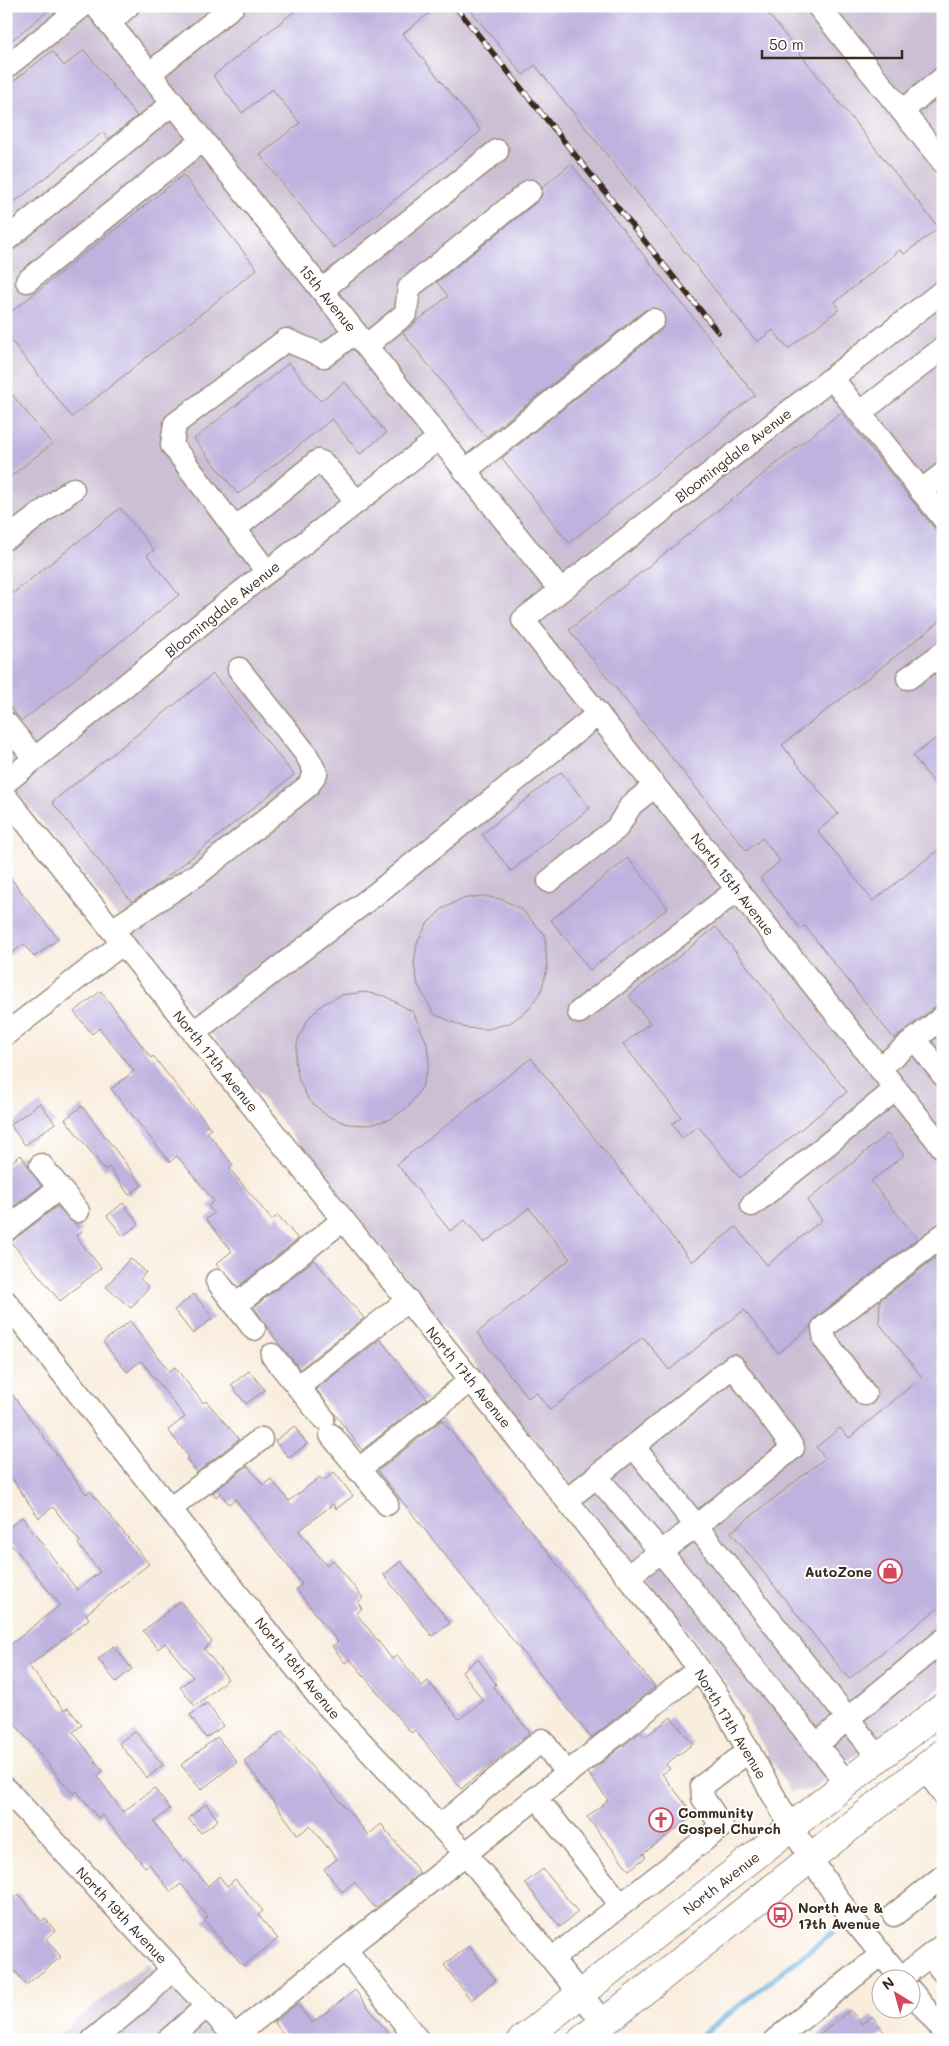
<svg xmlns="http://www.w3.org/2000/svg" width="949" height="2046" font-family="Mali,sans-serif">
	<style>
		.industrial { fill: #ccbfd4 }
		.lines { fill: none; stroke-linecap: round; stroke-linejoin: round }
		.stream { stroke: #66b0de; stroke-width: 5.5 }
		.building { fill: #beb2df }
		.minor-casing { stroke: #9a8c7e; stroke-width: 25 }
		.major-casing { stroke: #9a8c7e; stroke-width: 30 }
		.minor { stroke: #fff; stroke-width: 22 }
		.major { stroke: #fff; stroke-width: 28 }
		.rail-casing { stroke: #3b2a1e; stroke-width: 5.5 }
		.rail { stroke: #fff; stroke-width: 4; stroke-dasharray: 11; stroke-linecap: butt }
		.labels { text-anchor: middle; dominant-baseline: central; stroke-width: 4; stroke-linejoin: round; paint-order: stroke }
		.street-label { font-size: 14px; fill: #3b2a1e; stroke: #fff }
		.poi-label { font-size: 14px; font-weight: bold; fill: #3b2a1e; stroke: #fff; text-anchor: start }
	</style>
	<rect width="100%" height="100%" fill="#fff"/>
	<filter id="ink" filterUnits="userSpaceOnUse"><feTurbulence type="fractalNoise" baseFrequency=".02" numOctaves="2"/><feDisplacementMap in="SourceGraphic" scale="10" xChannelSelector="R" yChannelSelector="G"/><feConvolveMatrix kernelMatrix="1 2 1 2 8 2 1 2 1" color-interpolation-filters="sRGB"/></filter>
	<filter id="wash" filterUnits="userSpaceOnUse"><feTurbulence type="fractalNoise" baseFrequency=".0096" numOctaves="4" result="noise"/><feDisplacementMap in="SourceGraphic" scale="20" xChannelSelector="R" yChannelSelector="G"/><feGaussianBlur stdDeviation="1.12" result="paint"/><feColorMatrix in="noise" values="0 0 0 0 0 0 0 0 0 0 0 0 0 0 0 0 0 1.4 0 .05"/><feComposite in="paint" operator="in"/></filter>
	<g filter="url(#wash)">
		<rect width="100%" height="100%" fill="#f9edde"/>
		<g class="industrial">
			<polygon points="6,6 943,6 943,1685 811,1790 790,1792 732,1692 693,1637 6,777"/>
			<polygon points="148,1963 215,2040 51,2040"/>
		</g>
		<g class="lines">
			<polyline class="stream" points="695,2040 832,1933"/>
		</g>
		<g id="blocks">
			<g class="building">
				<polygon points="6,6 54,6 6,45"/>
				<polygon points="301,6 438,6 403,34 481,131 334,248 260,155 300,123 272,89 242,113 213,76"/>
				<polygon points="467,6 762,6 939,228 904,254 900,250 835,302 839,309 788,349 773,330 757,342 535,65 523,75"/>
				<polygon points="84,50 137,116 108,139 103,132 6,209 6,87 52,51 64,66"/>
				<polygon points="571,164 755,395 569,543 502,458 661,330 665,324 663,312 657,308 645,310 486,437 403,333 448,296 437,282 538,201 542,195 542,187"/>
				<polygon points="183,175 257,269 72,417 6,334 6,316"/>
				<polygon points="289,363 320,401 345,382 386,433 360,454 332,419 238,494 194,439"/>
				<polygon points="6,387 52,444 6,480"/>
				<polygon points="841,412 943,539 943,619 782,745 838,814 818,831 873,901 943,846 943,1000 894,1039 805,926 801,929 760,878 780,861 762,838 747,851 569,630"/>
				<polygon points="120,508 154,550 147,555 179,595 22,721 6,702 6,599"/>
				<polygon points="213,674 294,775 152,889 132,902 52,802"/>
				<polygon points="943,733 943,794 913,756"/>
				<polygon points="561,772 590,808 511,871 482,834"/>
				<polygon points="628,858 668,908 590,970 551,920"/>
				<polygon points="6,872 58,939 34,957 24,944 6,958"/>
				<polygon points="483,896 504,900 522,910 545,935 547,969 541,991 528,1010 510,1023 488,1029 466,1028 434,1014 418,985 414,964 417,943 427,924 442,909 461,899"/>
				<polygon points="716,927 847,1092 740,1178 698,1126 682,1138 672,1124 681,1117 623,1044 650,1023 629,996"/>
				<polygon points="101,991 151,1058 153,1056 211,1129 207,1132 233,1165 229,1168 272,1220 278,1215 298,1239 238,1287 216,1264 232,1251 206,1219 214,1213 208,1206 214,1201 177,1156 170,1162 111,1089 134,1071 99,1028 92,1034 74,1012"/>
				<polygon points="364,992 385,996 413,1012 427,1043 429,1065 422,1087 409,1106 391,1119 369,1125 347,1124 326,1115 309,1100 299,1081 295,1060 298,1039 308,1019 323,1004 342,995"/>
				<polygon points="531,1058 692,1262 736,1227 767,1265 822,1220 807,1201 887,1134 904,1155 871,1181 917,1239 815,1318 810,1327 778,1353 744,1310 669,1370 643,1337 550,1410 536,1392 528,1398 477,1333 570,1259 529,1208 484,1243 465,1220 450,1231 397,1164"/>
				<polygon points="40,1103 55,1123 25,1145 10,1125"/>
				<polygon points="82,1106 142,1185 129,1195 109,1167 105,1170 65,1119"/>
				<polygon points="21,1155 41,1186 6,1213 6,1166"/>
				<polygon points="123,1203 139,1224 123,1236 107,1216"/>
				<polygon points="57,1206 82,1231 76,1236 101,1268 60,1301 11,1242"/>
				<polygon points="943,1252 943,1604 849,1679 731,1532 825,1458 816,1447 840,1428 849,1438 922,1377 879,1323 880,1300"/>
				<polygon points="130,1258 146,1272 140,1279 149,1287 131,1308 106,1287"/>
				<polygon points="314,1260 364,1318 300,1369 279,1344 254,1307"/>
				<polygon points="194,1294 213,1318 193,1334 174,1310"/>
				<polygon points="130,1321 169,1371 175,1367 203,1403 206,1401 239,1439 197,1472 186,1459 189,1457 168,1430 185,1417 141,1361 127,1372 103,1342"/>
				<polygon points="380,1339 427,1399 362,1450 316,1389"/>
				<polygon points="249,1371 265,1390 246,1404 231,1385"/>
				<polygon points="6,1386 86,1494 90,1491 149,1564 86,1614 89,1619 29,1666 64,1710 68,1708 82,1725 73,1732 103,1771 97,1776 123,1812 154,1788 170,1809 154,1822 184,1862 186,1860 208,1886 219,1876 227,1886 235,1879 263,1911 258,1915 278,1939 243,1966 204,1920 208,1917 181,1884 171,1892 149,1864 145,1867 102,1815 98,1818 77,1791 73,1794 6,1713 6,1648 60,1605 13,1546 6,1550 6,1530 22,1517 77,1590 100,1572 78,1544 80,1542 53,1507 39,1518 6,1470"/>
				<polygon points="442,1420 655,1687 591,1738 378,1471"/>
				<polygon points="294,1426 307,1444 289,1458 275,1441"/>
				<polygon points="248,1466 263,1485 271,1479 289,1501 320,1477 323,1481 334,1472 353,1496 336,1509 333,1504 299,1531 326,1565 333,1560 363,1598 358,1603 362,1609 356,1613 392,1659 397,1655 422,1686 428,1681 459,1719 483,1701 462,1671 478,1659 496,1684 493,1687 530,1733 461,1789 415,1730 411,1733 350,1659 345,1663 332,1646 338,1642 296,1589 302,1584 235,1499 229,1504 220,1493 216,1497 213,1492"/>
				<polygon points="401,1561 450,1623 432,1636 384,1575"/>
				<polygon points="180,1601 212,1642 204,1649 228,1679 195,1706 180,1687 193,1677 165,1643 158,1649 143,1631"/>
				<polygon points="114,1646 132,1669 116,1682 98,1659"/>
				<polygon points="207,1703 223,1726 206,1738 190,1715"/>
				<polygon points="671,1717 693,1744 666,1764 670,1769 662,1774 694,1815 643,1854 646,1857 629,1870 587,1817 608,1800 588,1773 641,1732 645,1737"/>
				<polygon points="135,1731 163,1765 147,1778 119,1743"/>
				<polygon points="282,1731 368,1835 381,1824 420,1873 375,1908 354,1882 342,1892 324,1869 337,1859 310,1826 298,1835 244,1761"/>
				<polygon points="217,1737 237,1762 201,1790 181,1765"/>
				<polygon points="206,1804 218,1820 201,1833 188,1818"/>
				<polygon points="543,1869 578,1912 560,1927 525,1883"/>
				<polygon points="19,1894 41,1921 45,1918 55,1931 46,1939 61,1957 26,1985 6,1960 6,1904"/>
				<polygon points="469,1946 496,1980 471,2000 444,1965"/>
				<polygon points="355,1990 393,2040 288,2040 274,2022 297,2004 312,2023"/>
				<polygon points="850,2010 862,2024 872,2016 884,2032 874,2040 813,2040"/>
			</g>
		</g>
	</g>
	<g filter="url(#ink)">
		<use href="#blocks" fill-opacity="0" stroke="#9a8c7e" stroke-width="1"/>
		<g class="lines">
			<g class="minor-casing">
				<g id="minor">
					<polyline points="96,6 560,590"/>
					<polyline points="818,6 943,162"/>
					<polyline points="109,23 128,6"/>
					<polyline points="6,67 83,6"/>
					<polyline points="149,74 233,6"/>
					<polyline points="902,111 943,78"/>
					<polyline points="6,240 173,103"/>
					<polyline points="27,281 202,140"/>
					<polyline points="322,290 497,151"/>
					<polyline points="943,291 523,620 943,1148"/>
					<polyline points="366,346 406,313 409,288 530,191"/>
					<polyline points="832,378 943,518"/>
					<polyline points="860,413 943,348"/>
					<polyline points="465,471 653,320"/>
					<polyline points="921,491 943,474"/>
					<polyline points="235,529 318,461 323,463 357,502"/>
					<polyline points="6,538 14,534 73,489"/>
					<polyline points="267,572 172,445 175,424 286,340 324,356 355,332"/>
					<polyline points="908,678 943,653"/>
					<polyline points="6,723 35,759"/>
					<polyline points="6,782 217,611 439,438"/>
					<polyline points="6,797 675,1636 718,1696 791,1827 827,1883 847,1912 901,1978"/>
					<polyline points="549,881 617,828 631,805 655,786"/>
					<polyline points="112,930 198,874 308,786 316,773 306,754 239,669"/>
					<polyline points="579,1012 737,890"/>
					<polyline points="194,1032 377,893 598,714"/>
					<polyline points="6,1034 123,943"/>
					<polyline points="915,1039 943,1075"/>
					<polyline points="879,1068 943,1017"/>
					<polyline points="41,1165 78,1211"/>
					<polyline points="752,1205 896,1089"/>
					<polyline points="6,1230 59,1188"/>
					<polyline points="217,1281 254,1329"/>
					<polyline points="6,1302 319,1697 466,1854 604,2023"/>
					<polyline points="236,1305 343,1220"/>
					<polyline points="272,1355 323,1418"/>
					<polyline points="298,1387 408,1300"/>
					<polyline points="865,1394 825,1340 823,1328 943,1235"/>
					<polyline points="331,1435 387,1504"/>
					<polyline points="634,1447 879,1758"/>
					<polyline points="358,1470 471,1380"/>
					<polyline points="597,1477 661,1552 847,1783"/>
					<polyline points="567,1500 733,1366 793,1448 695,1527 628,1576"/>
					<polyline points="170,1509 261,1439"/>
					<polyline points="817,1744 943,1640"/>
					<polyline points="924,1768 943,1793"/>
					<polyline points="6,1789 238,2040"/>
					<polyline points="547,1811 621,1905"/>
					<polyline points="440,1826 542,1740 567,1774"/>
					<polyline points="894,1915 943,1876"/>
					<polyline points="345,1949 418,2040"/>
					<polyline points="930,1956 943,1972"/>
					<polyline points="552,1959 722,1826 703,1798 702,1786 749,1751"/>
					<polyline points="901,1978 943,1945"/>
					<polyline points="912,1992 943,2031"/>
					<polyline points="93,2040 145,1997 172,1969"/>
					<polyline points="168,2040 207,2006"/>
					<polyline points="230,2040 699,1669"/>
					<polyline points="775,2040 882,1954"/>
				</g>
			</g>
			<g class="major-casing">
				<g id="major">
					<polyline points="522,2040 943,1707"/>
					<polyline points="582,2040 943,1753"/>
				</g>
			</g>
			<use href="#minor" class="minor"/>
			<use href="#major" class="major"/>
			<g class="rail-casing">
				<polyline id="rail" points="455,6 718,332"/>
			</g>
			<use href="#rail" class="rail"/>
		</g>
	</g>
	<defs>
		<g id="shop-ring" transform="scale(1.25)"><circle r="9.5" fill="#fff" stroke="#d1495b" stroke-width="1.5"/><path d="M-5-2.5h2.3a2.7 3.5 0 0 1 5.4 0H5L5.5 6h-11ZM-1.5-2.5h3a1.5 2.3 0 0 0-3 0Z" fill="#d1495b"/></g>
		<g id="church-ring" transform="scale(1.25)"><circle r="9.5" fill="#fff" stroke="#d1495b" stroke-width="1.5"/><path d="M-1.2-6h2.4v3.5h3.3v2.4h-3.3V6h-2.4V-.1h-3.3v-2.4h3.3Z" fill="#d1495b"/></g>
		<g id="bus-ring" transform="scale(1.25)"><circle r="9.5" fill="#fff" stroke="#d1495b" stroke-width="1.5"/><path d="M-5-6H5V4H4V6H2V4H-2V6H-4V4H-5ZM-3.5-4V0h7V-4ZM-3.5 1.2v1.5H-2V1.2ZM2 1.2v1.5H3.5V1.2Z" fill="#d1495b"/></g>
	</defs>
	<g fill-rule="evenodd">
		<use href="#shop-ring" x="890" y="1571"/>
		<use href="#church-ring" x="661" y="1820"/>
		<use href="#bus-ring" x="780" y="1915"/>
	</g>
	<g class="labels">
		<g class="street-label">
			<text transform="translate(328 298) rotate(51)">15th Avenue</text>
			<text transform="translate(733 455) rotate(-38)">Bloomingdale Avenue</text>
			<text transform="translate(222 609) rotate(-39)">Bloomingdale Avenue</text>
			<text transform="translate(733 884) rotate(52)">North 15th Avenue</text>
			<text transform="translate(216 1061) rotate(51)">North 17th Avenue</text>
			<text transform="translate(469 1377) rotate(51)">North 17th Avenue</text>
			<text transform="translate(298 1668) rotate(51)">North 18th Avenue</text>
			<text transform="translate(731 1724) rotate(59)">North 17th Avenue</text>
			<text transform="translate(721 1883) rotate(-38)">North Avenue</text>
			<text transform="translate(122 1915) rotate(47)">North 19th Avenue</text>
		</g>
		<g class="poi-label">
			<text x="872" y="1571" text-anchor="end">AutoZone</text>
			<text x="678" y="1812">Community<tspan x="678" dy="16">Gospel Church</tspan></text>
			<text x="798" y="1907">North Ave &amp;<tspan x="798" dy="16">17th Avenue</tspan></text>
		</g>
	</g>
	<rect width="949" height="2046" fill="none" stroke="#fff" stroke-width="25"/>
	<g transform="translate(896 1994) rotate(323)"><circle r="24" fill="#ffffff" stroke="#b1aaa5"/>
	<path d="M0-4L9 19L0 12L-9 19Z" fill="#d1495b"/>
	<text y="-8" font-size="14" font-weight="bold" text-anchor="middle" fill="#3b2a1e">N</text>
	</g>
	<path d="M762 50v8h140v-8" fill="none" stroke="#3b2a1e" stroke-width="2.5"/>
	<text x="769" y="50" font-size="15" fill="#3b2a1e" stroke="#ffffff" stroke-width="4" paint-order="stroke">50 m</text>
</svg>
